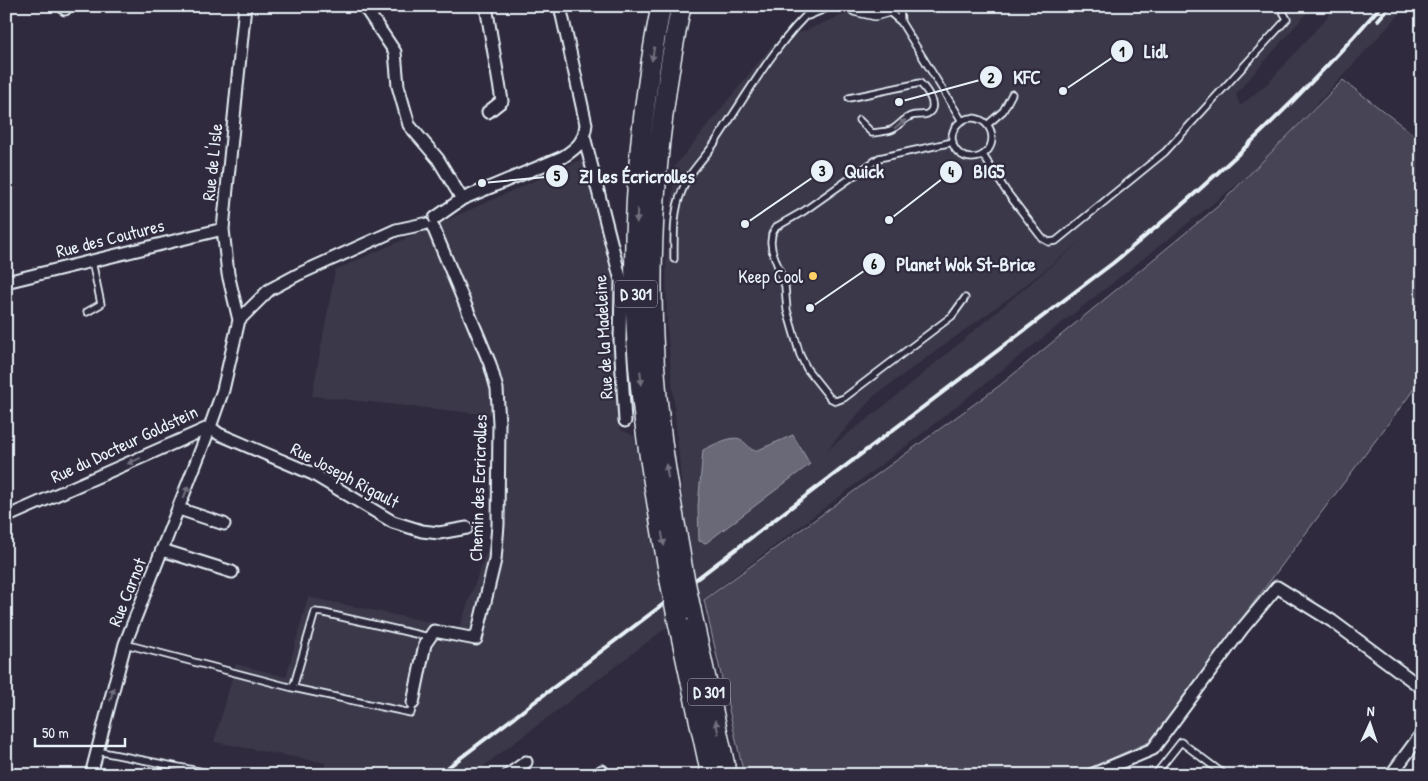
<svg xmlns="http://www.w3.org/2000/svg" width="1428" height="781" font-family="'Patrick Hand',sans-serif">
	<rect width="100%" height="100%" fill="#2f2a3d"/>
	<filter id="ink" filterUnits="userSpaceOnUse"><feTurbulence type="fractalNoise" baseFrequency=".02" numOctaves="2"/><feDisplacementMap in="SourceGraphic" scale="10" xChannelSelector="R" yChannelSelector="G"/><feConvolveMatrix kernelMatrix="1 2 1 2 8 2 1 2 1" color-interpolation-filters="sRGB"/></filter>
	<g filter="url(#ink)">
		<path fill="#3b3749" fill-rule="evenodd" d="M901 6H1313L1236 94 1240 106 1268 83 1337 6H1407L1258 168 914 440 472 775H324L325 763 214 742 236 664 286 677 308 597 459 628 494 530 492 415 312 396 335 270 583 159 612 279 620 429 634 436 660 579 688 557 667 328 666 267 675 166 773 44 847 13 879 17ZM1082 240 889 402 827 450 874 396 1012 296Z"/>
		<path fill="#464455" stroke="#979aa6" d="M1343 80 1422 141V376L1409 396 1149 742 1074 775H744L704 600 999 386 1217 207Z"/>
		<path fill="#696978" stroke="#9c9fab" d="M793 435 810 464 706 543 699 541 698 506 703 450C711 446 732 435 740 439 744 441 749 447 752 450H758Z"/>
		<g fill="none" stroke-linecap="round" stroke-linejoin="round">
			<g stroke="#e8f1f8" stroke-width="9">
				<path id="lane" d="M900 6 901 22
					M888 11 901 22 962 121
					M808 16 832 6
					M849 98 920 83C926 89 940 107 927 114 922 116 916 114 911 116 903 119 898 127 891 130 885 132 878 132 872 133L859 120
					M952 138a20 20 0 1 1 40 0a20 20 0 1 1-40 0Z
					M987 125 1003 111 1012 94
					M953 142 879 158 804 211 776 227 772 234 771 242 772 250 785 286 787 310 800 355 807 369 830 398 836 401 844 398 952 316 965 298
					M983 155 1006 191 1042 238 1049 242 1056 241 1165 152 1287 19 1280 6
					M674 259C674 236 673 212 682 191 688 173 704 159 714 144 743 101 777 40 816 6
					M87 312 101 304 92 261
					M125 644 293 688 411 713 413 703
					M293 688 315 612 324 613 429 637
					M1413 745 1422 751
					M97 751 219 775
					M1155 775 1181 742 1225 775"/>
			</g>
			<g stroke="#e8f1f8" stroke-width="15">
				<path id="street" d="M64 6 65 9
					M364 6 395 52 398 86 409 125 438 159 462 199
					M486 6 502 101 488 112
					M584 136 621 281 620 341 625 421
					M435 218 462 199 563 157C578 147 584 142 586 124L560 6
					M6 282 223 229
					M239 320 228 274 223 229 245 6
					M210 427 219 434 313 474 393 522 422 531 439 533 467 528
					M179 509 224 524
					M6 517 210 427
					M162 550 232 572
					M413 703 425 644 434 631 476 639 495 560 498 525 499 423 497 389 490 364 433 227
					M91 775 125 644 210 427 223 390 239 320 269 290 299 274 396 230 424 224
					M508 775 526 762
					M597 775 602 771
					M1091 775 1153 749 1242 629 1277 587 1332 621 1422 688
					M1391 775 1422 733"/>
			</g>
			<g stroke="#e8f1f8" stroke-width="22">
				<path id="primary" d="M661 6C639 117 630 232 637 345 642 424 657 503 670 581
					M681 6C653 144 643 293 661 433 666 479 676 525 683 571
					M857 6 875 10 889 6
					M691 610 727 775
					M678 622 711 775"/>
			</g>
			<use href="#lane" stroke="#2f2a3d" stroke-width="5.5"/>
			<use href="#street" stroke="#2f2a3d" stroke-width="11"/>
			<use href="#primary" stroke="#2f2a3d" stroke-width="19"/>
			<path stroke="#e8f1f8" stroke-width="4" d="M1378 20 1390 6
				M438 775 1113 263C1209 185 1300 100 1381 6"/>
			<g stroke="#e8f1f8" stroke-width="22" stroke-linecap="butt">
				<path id="primary-bridge" d="M683 571 691 610
					M670 581 678 622"/>
			</g>
			<use href="#primary-bridge" stroke="#2f2a3d" stroke-width="19"/>
		</g>
		<defs><path id="oneway-solid" d="M-6-.8H1V-3.2L6.5 0L1 3.2V.8H-6Z" transform="scale(1.25)"/></defs>
		<g fill="#70707e">
			<use href="#oneway-solid" transform="translate(653 54) rotate(100)"/>
			<use href="#oneway-solid" transform="translate(900 124) rotate(-37)"/>
			<use href="#oneway-solid" transform="translate(637 216) rotate(92)"/>
			<use href="#oneway-solid" transform="translate(641 378) rotate(84)"/>
			<use href="#oneway-solid" transform="translate(134 461) rotate(156)"/>
			<use href="#oneway-solid" transform="translate(667 471) rotate(-99)"/>
			<use href="#oneway-solid" transform="translate(186 492) rotate(-69)"/>
			<use href="#oneway-solid" transform="translate(663 539) rotate(80)"/>
			<use href="#oneway-solid" transform="translate(112 694) rotate(-75)"/>
			<use href="#oneway-solid" transform="translate(717 727) rotate(-102)"/>
		</g>
	</g>
	<circle fill="#ffd166" stroke="#2f2a3d" stroke-width="2" cx="813" cy="276" r="5"/>
	<g text-anchor="middle" dominant-baseline="central" stroke-width="4.5" stroke-linejoin="round" paint-order="stroke">
		<g fill="#2f2a3d" stroke="#b0b5c0" stroke-width="1">
			<rect x="615" y="280.5" width="42" height="27" rx="4"/>
			<rect x="688" y="678.5" width="42" height="27" rx="4"/>
		</g>
		<g font-size="16" font-weight="bold" fill="#e8f1f8">
			<text x="636" y="294">D 301</text>
			<text x="709" y="692">D 301</text>
		</g>
		<g font-size="18" fill="#e8f1f8" stroke="#2f2a3d">
			<text transform="translate(212 162) rotate(-84)">Rue de L'Isle</text>
			<text transform="translate(110 238) rotate(-14)">Rue des Coutures</text>
			<text transform="translate(603 337) rotate(-93)">Rue de la Madeleine</text>
			<text transform="translate(124 444) rotate(-25)">Rue du Docteur Goldstein</text>
			<text transform="translate(345 475) rotate(28)">Rue Joseph Rigault</text>
			<text transform="translate(478 488) rotate(-88)">Chemin des Ecricrolles</text>
			<text transform="translate(127 592) rotate(-68)">Rue Carnot</text>
		</g>
		<g font-size="18" fill="#e8f1f8" stroke="#2f2a3d" text-anchor="end">
			<text x="803" y="276">Keep Cool</text>
		</g>
	</g>
	<path fill="none" stroke="#e8f1f8" stroke-width="2" d="M1063 91L1122 51M899 102L991 77M745 224L822 171M889 220L951 172M482 183L557 176M810 308L874 264"/>
	<g fill="#e8f1f8" stroke="#2f2a3d" stroke-width="2">
		<circle cx="1063" cy="91" r="5"/>
		<circle cx="899" cy="102" r="5"/>
		<circle cx="745" cy="224" r="5"/>
		<circle cx="889" cy="220" r="5"/>
		<circle cx="482" cy="183" r="5"/>
		<circle cx="810" cy="308" r="5"/>
		<circle cx="1122" cy="51" r="12"/>
		<circle cx="991" cy="77" r="12"/>
		<circle cx="822" cy="171" r="12"/>
		<circle cx="951" cy="172" r="12"/>
		<circle cx="557" cy="176" r="12"/>
		<circle cx="874" cy="264" r="12"/>
	</g>
	<g font-size="15" text-anchor="middle" font-weight="bold" fill="#111">
		<text x="1122" y="57">1</text>
		<text x="991" y="83">2</text>
		<text x="822" y="176">3</text>
		<text x="951" y="177">4</text>
		<text x="557" y="181">5</text>
		<text x="874" y="269">6</text>
	</g>
	<g font-size="19" text-anchor="middle" font-weight="bold" fill="#e8f1f8" stroke="#2f2a3d" stroke-width="4.5" stroke-linejoin="round" paint-order="stroke">
		<text x="1156" y="58">Lidl</text>
		<text x="1027" y="84">KFC</text>
		<text x="864" y="178">Quick</text>
		<text x="989" y="178">BIG5</text>
		<text x="637" y="183">ZI les Écricrolles</text>
		<text x="966" y="271">Planet Wok St-Brice</text>
	</g>
	<rect width="1428" height="781" fill="none" stroke="#2f2a3d" stroke-width="25"/>
	<rect x="12" y="12" width="1403" height="756" fill="none" stroke="#e8f1f8" stroke-width="2" filter="url(#ink)"/>
	<g transform="translate(1370 724) rotate(3)" stroke="#2f2a3d" stroke-width="4" paint-order="stroke">
	<path d="M0-4L9 19L0 12L-9 19Z" fill="#e8f1f8"/>
	<text y="-8" font-size="14" font-weight="bold" text-anchor="middle" fill="#e8f1f8">N</text>
	</g>
	<path d="M35 738v8h90v-8" fill="none" stroke="#e8f1f8" stroke-width="2.5"/>
	<text x="42" y="738" font-size="15" fill="#e8f1f8" stroke="#2f2a3d" stroke-width="4" paint-order="stroke">50 m</text>
</svg>
